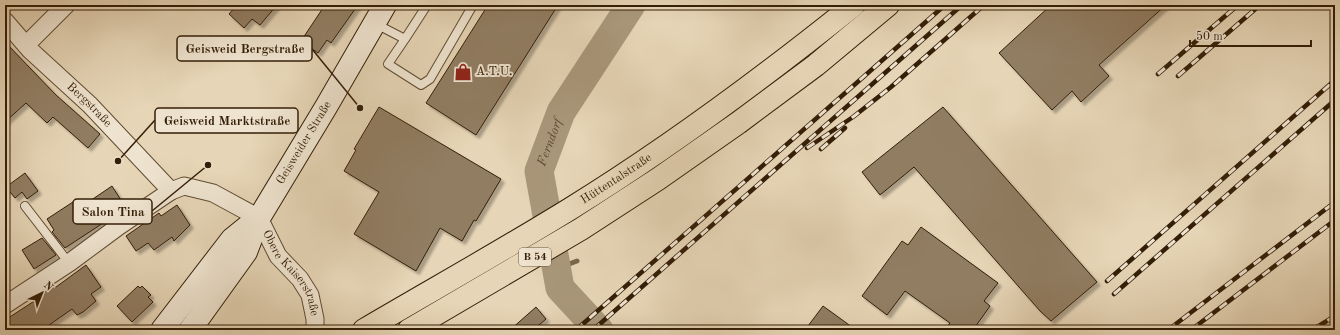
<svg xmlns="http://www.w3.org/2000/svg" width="1340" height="335" font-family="'Old Standard TT',serif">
	<defs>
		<filter id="shadow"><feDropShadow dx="3.5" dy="3.5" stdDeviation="1" flood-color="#0004"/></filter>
	</defs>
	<rect width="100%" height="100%" fill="#e6d5b6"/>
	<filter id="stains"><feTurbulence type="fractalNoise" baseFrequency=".005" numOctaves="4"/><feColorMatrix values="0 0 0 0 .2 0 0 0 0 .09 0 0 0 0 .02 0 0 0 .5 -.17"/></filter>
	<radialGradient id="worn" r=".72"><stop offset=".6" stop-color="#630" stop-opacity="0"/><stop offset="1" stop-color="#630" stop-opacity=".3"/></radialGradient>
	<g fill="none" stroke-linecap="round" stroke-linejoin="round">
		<path stroke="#7a674c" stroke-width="5" d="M556 269 577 261"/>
		<path stroke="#a9977a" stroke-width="29" id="s1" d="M599 330 560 288 539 171 561 112 631 5"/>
	</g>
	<path fill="#917d62" stroke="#341e07" filter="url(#shadow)" d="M235 5H277L260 25 252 19 244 28 229 14 236 6Z
		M325 5H358L331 43 327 40 318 53 301 41Z
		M488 5H558L476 135 426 103Z
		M1051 5H1166L1099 65 1109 76 1081 102 1072 91 1052 110 999 53Z
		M5 42 56 95 100 134 88 148 53 117 47 123 26 103 5 122Z
		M379 107 501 179 476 221 474 220 462 241 440 228 416 271 354 234 379 192 344 171 356 150 354 149Z
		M943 107 1097 282 1051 321 1040 311 914 167 880 195 862 172Z
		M25 173 38 191 27 199 22 192 15 198 6 187Z
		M112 186 126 208 65 248 52 232 54 230 47 219 76 200 81 207Z
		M177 205 190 225 174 241 172 237 154 250 148 243 136 251 126 236 159 213 161 216Z
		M921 227 998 283 984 301 990 306 973 330H945L950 323 905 291 887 315 862 296 902 241 908 245Z
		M42 238 56 255 34 269 22 250Z
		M86 265 101 287 91 294 96 301 83 312 77 315 72 309 42 330H5V320L39 298 38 296 54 285 56 287Z
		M138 286 140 288 142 286 151 295 148 297 153 302 132 322 117 306Z
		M823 306 856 330H805Z
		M536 307 546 319 533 330H510Z"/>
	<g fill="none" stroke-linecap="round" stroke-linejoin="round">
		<g stroke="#604c33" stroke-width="10">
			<path id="lane" d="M376 24 405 39 388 64 421 85 430 79 473 5
				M405 39 427 5
				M25 206 69 263"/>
		</g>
		<g stroke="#604c33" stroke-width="19">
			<g id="street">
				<path id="s2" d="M5 21 30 50 90 105 171 191"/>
				<path d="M26 45 66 5"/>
				<path id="s3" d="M5 305 69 263 119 226 171 191 184 186 213 193 259 218 278 256 300 279 310 295 315 319V330"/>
			</g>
		</g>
		<g stroke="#341e07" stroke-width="24">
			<g id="secondary">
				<path d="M162 330 232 239 258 218"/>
				<path id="s4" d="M190 330 246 252 259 218 326 107 385 5"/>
			</g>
		</g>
		<g stroke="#341e07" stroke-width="24">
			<g id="highway">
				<path id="s5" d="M364 330C432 290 502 251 570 209 669 148 763 78 854 5"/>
				<path d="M409 330 581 229 658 179 738 123 816 65 888 5"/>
			</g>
		</g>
		<use href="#lane" stroke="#efe4d0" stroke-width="8"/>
		<use href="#street" stroke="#efe4d0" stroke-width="17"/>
		<use href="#secondary" stroke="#efe4d0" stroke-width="22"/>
		<use href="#highway" stroke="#e6d5b6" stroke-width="22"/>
		<g stroke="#341e07" stroke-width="4.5">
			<path id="rail" d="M1158 74 1238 5
				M1178 76 1260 5
				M807 148 853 117 891 87 984 5
				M821 149 845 128
				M1107 281 1335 80
				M1114 294 1335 100
				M576 330 945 5
				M593 330 962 5
				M1168 330 1335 202
				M1191 330 1335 220
				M1312 330 1335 316"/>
		</g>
		<use href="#rail" stroke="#efe4d0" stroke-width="3" stroke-dasharray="9" stroke-linecap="butt"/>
	</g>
	<defs>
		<g id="shop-bare" transform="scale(1.38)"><path d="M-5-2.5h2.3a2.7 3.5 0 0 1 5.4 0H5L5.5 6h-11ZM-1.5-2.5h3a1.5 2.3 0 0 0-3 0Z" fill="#8f2418" stroke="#efe4d0" stroke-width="2.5" paint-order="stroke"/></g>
	</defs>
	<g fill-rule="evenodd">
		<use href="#shop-bare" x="463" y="72"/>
	</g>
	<g text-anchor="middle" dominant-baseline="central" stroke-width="4" stroke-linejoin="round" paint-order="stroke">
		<rect fill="#efe4d0" stroke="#6c5943" stroke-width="1" x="519" y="248" width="32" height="18" rx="3"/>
		<g font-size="11" font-weight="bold" fill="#341e07">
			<text x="535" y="257">B 54</text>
		</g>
		<g font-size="12" fill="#341e07" stroke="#efe4d0" text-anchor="start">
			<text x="476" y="72">A.T.U.</text>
		</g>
		<g font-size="12" fill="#341e07" stroke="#efe4d0">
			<text stroke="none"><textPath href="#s2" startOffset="119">Bergstraße</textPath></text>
			<text stroke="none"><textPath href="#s4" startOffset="220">Geisweider Straße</textPath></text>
			<text stroke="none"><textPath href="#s5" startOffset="294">Hüttentalstraße</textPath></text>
			<text stroke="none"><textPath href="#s3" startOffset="362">Obere Kaiserstraße</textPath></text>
		</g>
		<g font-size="13" font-style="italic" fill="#5d482f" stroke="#efe4d0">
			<text stroke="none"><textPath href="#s1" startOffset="207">Ferndorf</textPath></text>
		</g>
	</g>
	<path fill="none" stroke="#341e07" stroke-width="1.5" d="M360 108L312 49M118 161L155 120M208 165L152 211"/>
	<g fill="#341e07" stroke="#efe4d0" stroke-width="1.5">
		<circle cx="360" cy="108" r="4"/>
		<circle cx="118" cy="161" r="4"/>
		<circle cx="208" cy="165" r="4"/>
	</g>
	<g fill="#efe4d0" stroke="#341e07" stroke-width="1.5">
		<rect x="177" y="36" width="135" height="25" rx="4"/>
		<rect x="155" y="108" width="143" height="25" rx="4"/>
		<rect x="73" y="199" width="79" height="25" rx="4"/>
	</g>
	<g font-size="13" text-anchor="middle" font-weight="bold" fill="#341e07">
		<text x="245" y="53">Geisweid Bergstraße</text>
		<text x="227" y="125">Geisweid Marktstraße</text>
		<text x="113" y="216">Salon Tina</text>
	</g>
	<rect width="1340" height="335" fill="none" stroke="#e6d5b6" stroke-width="20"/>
	<rect x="6" y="6" width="1328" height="323" fill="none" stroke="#341e07" stroke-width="2"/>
	<rect x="10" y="10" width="1320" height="315" fill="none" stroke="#341e07"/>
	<g transform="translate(42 293) rotate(43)" stroke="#efe4d0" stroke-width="3" paint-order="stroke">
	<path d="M0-3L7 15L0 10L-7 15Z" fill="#341e07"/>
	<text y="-6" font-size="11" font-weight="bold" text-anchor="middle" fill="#341e07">N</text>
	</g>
	<path d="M1190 40v6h121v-6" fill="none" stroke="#341e07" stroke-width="2"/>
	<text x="1196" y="40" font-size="12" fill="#341e07" stroke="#efe4d0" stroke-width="3" paint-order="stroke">50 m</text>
	<rect width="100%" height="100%" filter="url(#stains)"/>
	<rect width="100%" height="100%" fill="url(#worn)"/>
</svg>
